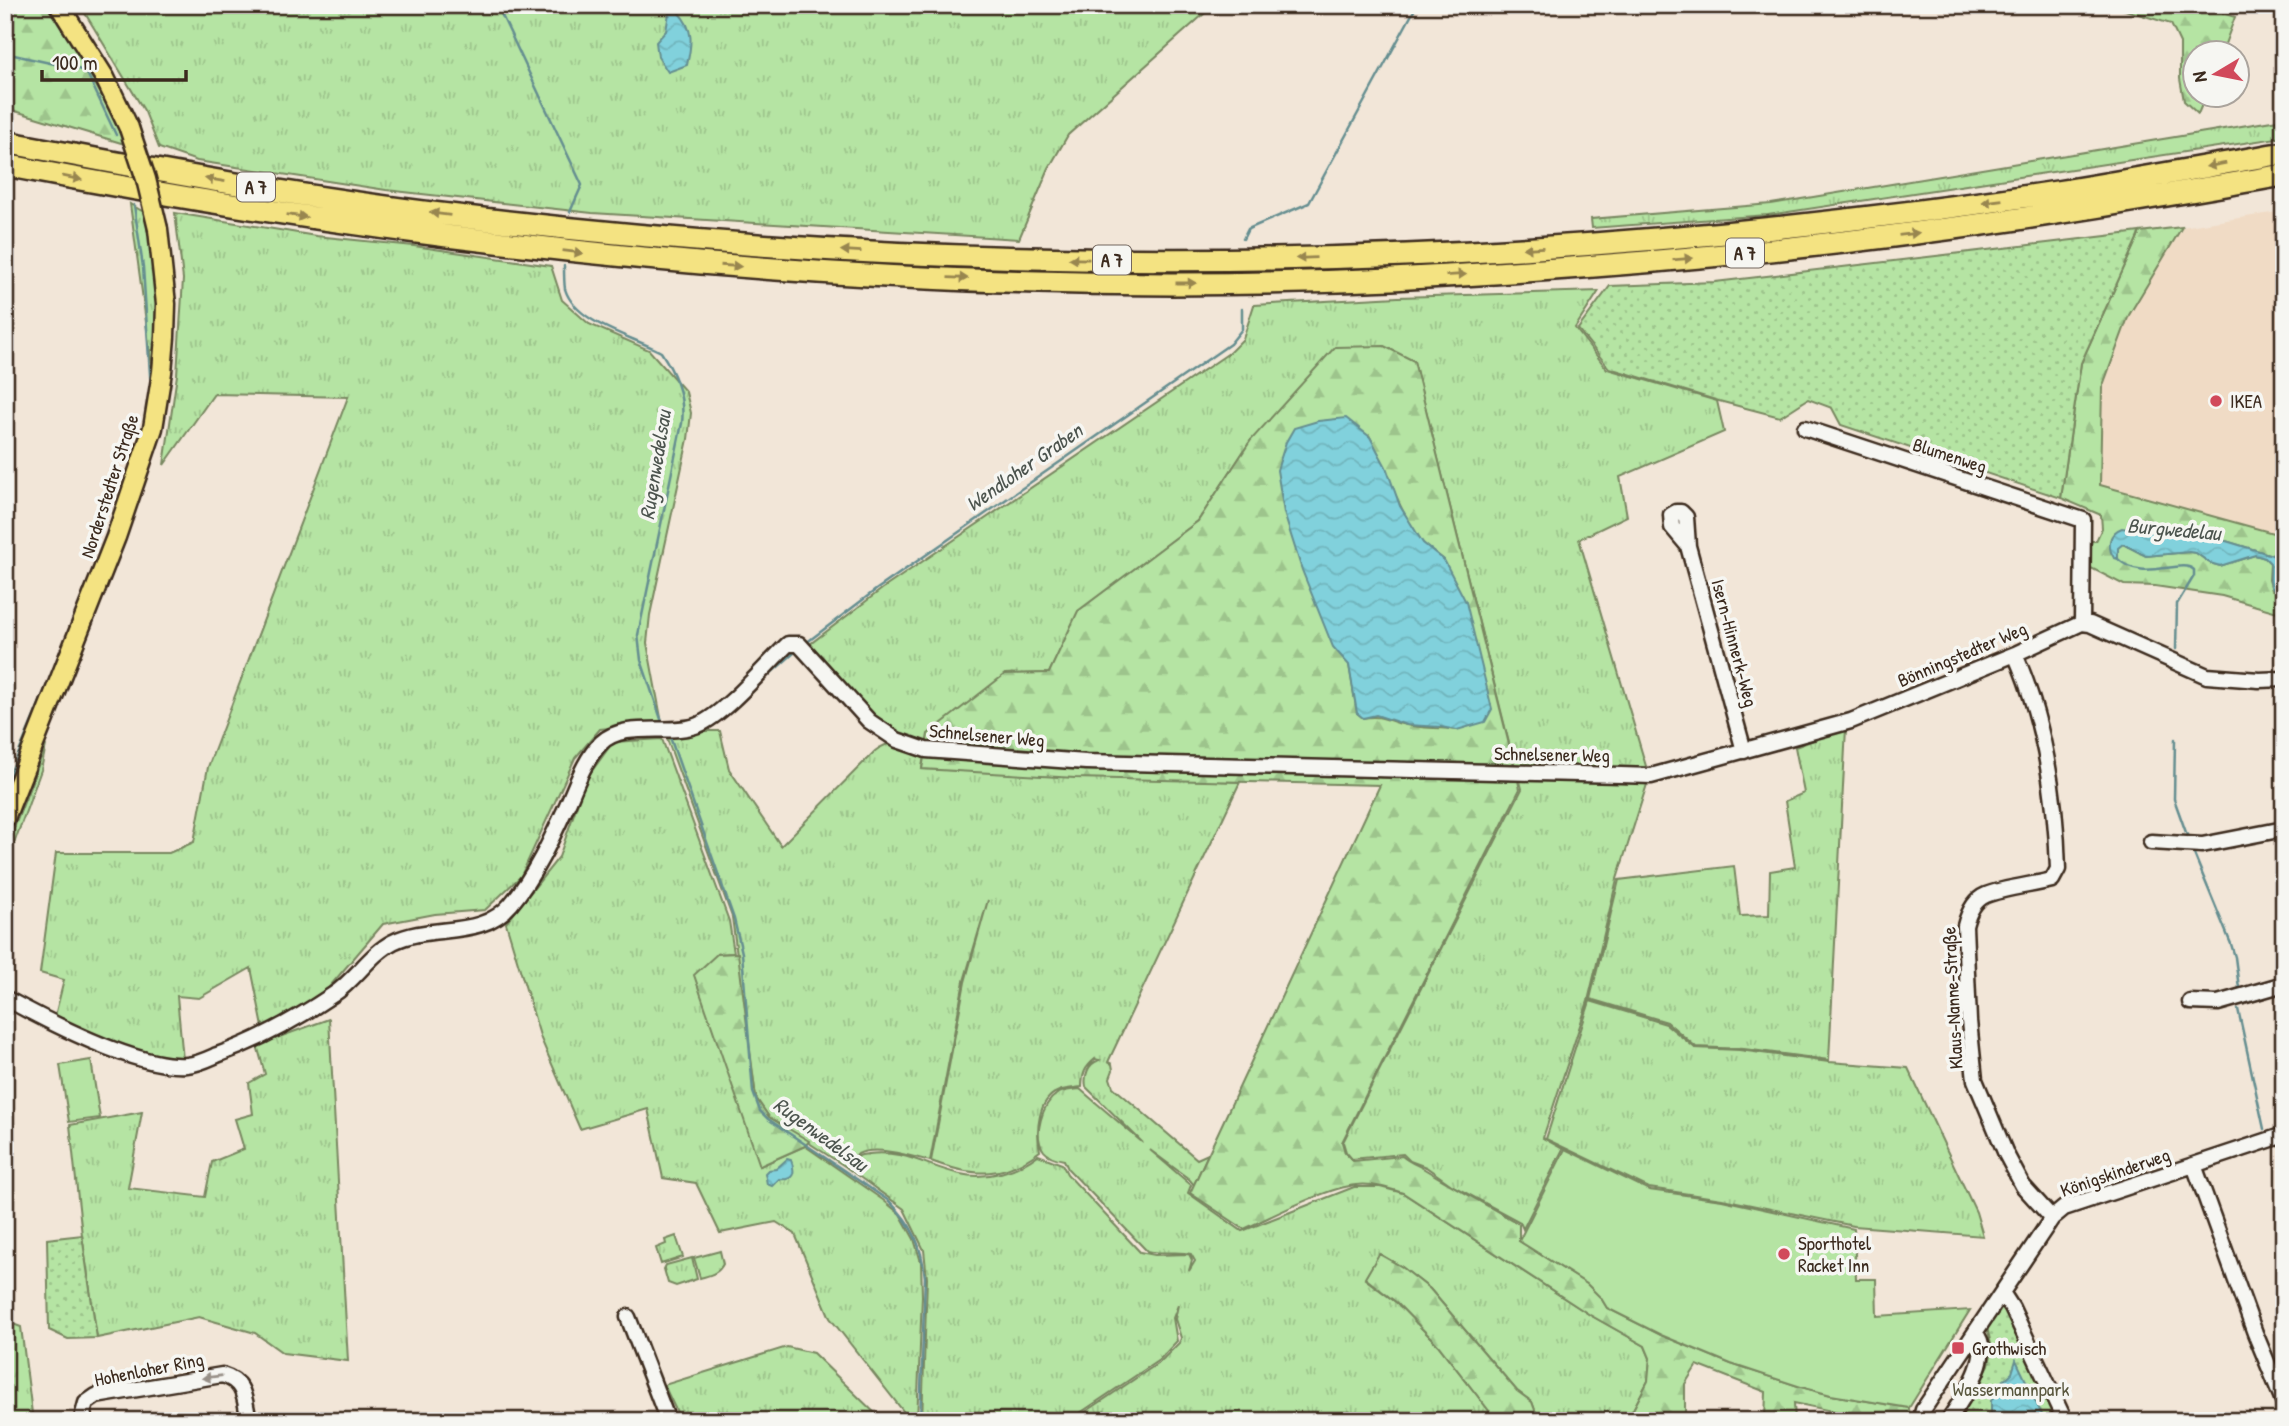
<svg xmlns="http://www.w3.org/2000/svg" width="2289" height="1426" font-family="'Patrick Hand',sans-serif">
	<defs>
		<pattern id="grass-tufts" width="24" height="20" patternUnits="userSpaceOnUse" patternTransform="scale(1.75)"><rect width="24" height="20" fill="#b5e4a3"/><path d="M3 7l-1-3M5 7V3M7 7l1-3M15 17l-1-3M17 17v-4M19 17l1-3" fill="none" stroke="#9dc48c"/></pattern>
		<pattern id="forest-firs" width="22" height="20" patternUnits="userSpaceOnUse" patternTransform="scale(1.75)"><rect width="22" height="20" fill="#b5e4a3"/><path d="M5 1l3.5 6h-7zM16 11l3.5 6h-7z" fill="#9dc48c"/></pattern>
		<pattern id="park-dots" width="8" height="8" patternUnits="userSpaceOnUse" patternTransform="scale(1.75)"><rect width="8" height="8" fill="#b5e4a3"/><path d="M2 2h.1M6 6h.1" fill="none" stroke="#9dc48c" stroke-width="1.8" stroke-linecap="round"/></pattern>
		<pattern id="water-waves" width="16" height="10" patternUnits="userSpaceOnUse" patternTransform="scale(1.75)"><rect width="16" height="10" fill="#81d1dc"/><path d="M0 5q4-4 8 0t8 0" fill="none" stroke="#70b4bc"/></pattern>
	</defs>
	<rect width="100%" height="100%" fill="#f2e6d8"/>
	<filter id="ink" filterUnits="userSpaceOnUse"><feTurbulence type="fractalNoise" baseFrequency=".0143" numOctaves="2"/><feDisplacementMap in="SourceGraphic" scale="14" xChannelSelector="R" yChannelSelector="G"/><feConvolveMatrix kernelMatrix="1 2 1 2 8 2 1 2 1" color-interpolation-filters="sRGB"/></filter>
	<g filter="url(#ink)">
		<path fill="#f0dbc5" d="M2284 211V536L2100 485 2102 388 2129 315 2182 227Z"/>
		<path fill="url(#grass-tufts)" stroke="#788760" stroke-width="2" d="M80 5H1214L1068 135 1049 168 1019 239 592 213 386 190 197 161 159 148 145 112Z
			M2284 119V137L1768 215 1592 228 1591 219 1771 204Z
			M130 204 147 214 160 264 161 336 154 381Z
			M175 213 316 236 414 246 551 266 562 300 589 324 649 350 686 392 691 413 688 439 650 615 647 643 662 723 600 729 575 758 521 876 485 910 435 914 383 924 325 992 264 1032 251 968 199 998 177 996 183 1060 137 1051 54 1020 64 980 40 973 56 853H169L194 842 208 767 348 397 214 394 164 465 177 375 183 279Z
			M1599 291 1575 328 1607 369 1717 401 1724 432 1620 477 1627 516 1579 539 1648 773 1516 771 1414 362 1251 440 1198 521 1078 613 1049 673 1005 674 925 747 870 719 805 648 882 589 1229 353 1243 339 1254 305 1398 297Z
			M1846 728 1829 1060 1744 1049 1696 1047 1667 1022 1590 999 1619 880 1734 866 1740 916 1769 915 1770 871 1795 867 1785 801 1804 793 1795 747Z
			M706 731H720L729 769 781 846 875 751C894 736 905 746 924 753L922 769 1240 782 1108 1062 1112 1064 1113 1070 1110 1078 1113 1087 1197 1159 1208 1154 1194 1185 1189 1179 1150 1150 1191 1185 1188 1193 1242 1231 1354 1187H1380L1403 1193 1590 1315 1645 1346 1650 1358 1648 1381 1627 1421H1539L1532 1402 1517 1391 1430 1289 1402 1267 1380 1254 1365 1279 1397 1303 1438 1345 1497 1421H1072L1160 1362 1179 1343 1181 1338 1175 1319 1178 1305 1173 1318 1177 1341 1159 1360 1068 1421H922L927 1278 924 1250 904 1209 847 1168C850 1165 855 1158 859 1156 862 1154 866 1155 869 1154 903 1149 928 1167 960 1174 987 1180 1017 1171 1038 1155L1062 1164 1067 1174 1140 1252 1155 1255 1189 1254 1192 1260 1189 1271 1195 1261 1191 1254C1177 1250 1162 1255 1147 1251L1068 1169 1064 1160C1058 1159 1048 1156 1044 1151 1032 1135 1043 1103 1057 1094 1063 1090 1072 1090 1080 1089L1143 1143 1086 1087C1084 1075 1088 1064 1099 1060L1095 1059C1085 1067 1082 1074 1082 1087 1075 1088 1066 1088 1059 1091 1037 1099 1036 1132 1040 1151 1003 1179 973 1177 931 1161L965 982 988 900 964 981 930 1161C911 1156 876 1145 858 1154 854 1157 849 1163 846 1167L769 1117 756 1098 732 917 667 739Z
			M662 739 729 921 734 953 717 954 760 1166 805 1146 883 1200 900 1214 914 1239 921 1262 922 1296 917 1421H911L830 1318 795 1234 776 1222 720 1233 696 1183 663 1178 648 1109 580 1129 541 1039 506 923 559 857 586 779 613 742Z
			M46 745 41 770 12 849H6Z
			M1518 774 1649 778 1617 879 1588 1001 1543 1138 1563 1149 1523 1229 1520 1222 1453 1186 1426 1167 1410 1161 1403 1154 1352 1159 1346 1152 1343 1142 1522 789Z
			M1590 1001 1666 1024 1695 1048 1739 1050 1829 1062 1908 1068 1976 1212 1983 1236 1854 1226 1722 1199 1649 1188 1546 1139Z
			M329 1019 348 1361 283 1353 255 1333 199 1317 97 1338 82 1235 70 1125 142 1112 128 1188 205 1197 212 1162 244 1149 235 1119 253 1114 249 1083 265 1074 257 1045Z
			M676 1236 683 1257 661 1264 656 1248 666 1244 665 1240Z
			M720 1251 723 1264C718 1274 710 1275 700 1278L694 1258Z
			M692 1258 697 1279 676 1286 668 1283 664 1269 666 1265Z
			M5 1321 21 1327 33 1421H5Z
			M787 1347 813 1353 883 1421H681L664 1385Z"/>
		<path fill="url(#forest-firs)" stroke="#788760" stroke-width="2" fill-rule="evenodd" d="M5 5H49L74 44 128 145 5 108V61L10 60 5 52Z
			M2109 5H2197L2235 17 2222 52H2194V94L2206 95 2198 114 2184 101 2180 79V43L2171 24Z
			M2182 227 2129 315 2102 388 2100 485 2284 536V561L2272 555 2226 541H2207L2181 533 2139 531 2130 529 2111 538 2110 546 2117 552 2119 545 2123 544 2146 556 2189 552 2196 553 2210 563 2220 566 2255 555 2265 558 2270 563 2269 580 2272 590 2284 596V614L2222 596 2155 586 2124 585 2089 567 2090 541H2096L2102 528 2101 515 2061 498 2081 363 2140 232Z
			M1384 346 1414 361 1520 789 1342 1142 1345 1153 1353 1161 1402 1156C1410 1163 1418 1165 1426 1170 1457 1189 1488 1206 1519 1224V1241L1587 1284 1601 1298 1607 1308 1661 1335 1731 1364 1801 1387 1831 1395 1909 1408 1910 1421H1881L1794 1403 1795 1421H1765L1766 1392 1697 1365 1685 1384V1414L1682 1421H1627L1648 1381 1650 1358 1645 1346 1590 1315 1403 1193C1388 1188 1373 1183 1356 1185 1326 1188 1273 1216 1244 1229L1190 1193 1380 785 1075 778 922 769 928 734 1005 674 1049 673 1078 611 1198 521 1251 440 1335 347ZM1370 437C1387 470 1399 513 1422 542 1428 549 1437 554 1444 560L1457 730C1440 727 1423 729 1406 725 1389 722 1382 714 1363 718L1357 713 1349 665Z
			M738 953 756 1098 769 1117 809 1141 805 1146 760 1166 694 975 717 954Z
			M1379 1254 1402 1267 1430 1289 1517 1391 1532 1402 1539 1421H1497L1438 1345 1397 1303 1365 1278Z"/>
		<path fill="url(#park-dots)" stroke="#788760" stroke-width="2" d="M2140 232 2081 363 2061 498 1841 425 1832 408 1808 399 1780 417 1719 401 1609 368 1578 329 1610 286 1715 282Z
			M82 1235 97 1338 68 1339 49 1330 47 1239Z
			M2005 1306 2061 1421H1957L1989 1365 1992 1349 1987 1327 2000 1309Z"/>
		<path fill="#b5e4a3" stroke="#788760" stroke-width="2" d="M91 1060 100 1118 69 1122 60 1065Z
			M1565 1149 1649 1190 1722 1200 1854 1229 1856 1279H1876L1877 1316 1970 1310 1909 1408 1831 1395 1801 1387 1731 1364 1661 1335 1607 1308 1601 1298 1587 1284 1519 1241Z"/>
		<path fill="url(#water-waves)" stroke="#658e90" stroke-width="2" d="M678 12C694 29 692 43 687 65L668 72 658 57 656 42 666 31 669 13Z
			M1346 418 1370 437 1386 467 1400 506 1423 543 1444 560 1466 602 1492 709 1485 722 1457 730 1441 727 1407 725 1376 715 1363 718 1357 713 1349 665 1333 647 1302 570 1284 513 1277 470 1286 442 1294 428 1318 421Z
			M2122 528 2139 531 2181 533 2207 541H2226L2272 555 2284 561V596C2264 587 2272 581 2270 563L2265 558 2255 555 2220 566 2210 563 2196 553 2189 552 2146 556 2123 544 2118 548V559L2114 558C2107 547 2108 533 2122 528Z
			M787 1159 791 1160C796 1173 794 1181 779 1179L772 1186 767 1184 765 1173 768 1170 776 1169Z
			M2016 1360 2045 1421H1993L1991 1415V1401L2001 1383 2012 1373Z"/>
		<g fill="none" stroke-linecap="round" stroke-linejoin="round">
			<path stroke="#658e90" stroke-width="2.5" d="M497 5 582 185 570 212
				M5 53 86 71 116 135
				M134 205 143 267 151 390
				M1243 239 1248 229 1309 203 1417 5
				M564 266C564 273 564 282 565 289 576 324 632 336 661 352 675 373 685 398 682 423L638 635 641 660 662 722
				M2117 558C2142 584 2181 557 2194 570V576L2177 604 2176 649
				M806 643 877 589 1230 344 1242 329V309
				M753 689 795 652
				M673 736 670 737 734 919 742 953 753 1092 760 1111 768 1119 889 1201C913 1225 921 1244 925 1277L920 1421
				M2175 739 2174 799 2188 838
				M5 786 67 637
				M2194 854 2231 944 2235 957 2239 988
				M2238 1009 2264 1129"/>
			<g stroke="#3b2a1e" stroke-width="19">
				<path id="minor" d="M1805 428 2083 520 2082 623
					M1688 546 1672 527 1671 515 1676 512H1681L1686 517 1688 546 1744 751
					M2015 654C2045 723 2056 795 2058 869L2052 880C2033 885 2003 888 1986 895 1974 900 1968 914 1965 926L1969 1021 1975 1080 2006 1154 2023 1186 2052 1218
					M2151 842 2202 845 2284 829
					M5 998C49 1022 138 1069 187 1065 198 1064 208 1059 217 1055 259 1040 297 1019 334 994 355 980 370 954 393 942 432 923 481 940 511 904 536 874 552 838 568 803 577 783 585 759 601 743 624 720 671 736 698 725 725 714 765 666 788 644H799L869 721 897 740 926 750 1086 762 1621 775 1651 776 1851 721 2015 654 2082 623 2090 624 2207 676 2259 680 2284 679
					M2190 1002 2218 1003 2284 984
					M2194 1165 2255 1333 2284 1403
					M2003 1294 2012 1308 2065 1421
					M628 1317 668 1421
					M86 1421 83 1414 86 1403 96 1396 222 1375C246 1382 244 1399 249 1421
					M1920 1421 1923 1410 2052 1218 2064 1208 2284 1135
					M1948 1421C1961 1400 1996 1354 1975 1333"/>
			</g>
			<g stroke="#3b2a1e" stroke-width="23">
				<path id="major" d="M59 5 105 78 129 128
					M5 818 116 537 153 428 162 372 165 337 166 304 158 229"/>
			</g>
			<g stroke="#3b2a1e" stroke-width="26">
				<path id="highway" d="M5 142C152 170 300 197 449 215 849 264 1254 274 1656 239 1790 228 1924 212 2057 192 2132 180 2208 166 2284 153
					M5 165C462 253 926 300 1392 279 1572 270 1752 255 1931 231 2049 216 2166 195 2284 175"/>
			</g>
			<use href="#minor" stroke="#f6f6f2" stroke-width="14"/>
			<use href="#major" stroke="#f4e382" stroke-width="18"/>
			<use href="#highway" stroke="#f4e382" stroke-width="21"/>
			<g stroke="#3b2a1e" stroke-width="23" stroke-linecap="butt">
				<path id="major-bridge" d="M129 128 146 179 158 229"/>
			</g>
			<use href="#major-bridge" stroke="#f4e382" stroke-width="18"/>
		</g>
		<defs><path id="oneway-solid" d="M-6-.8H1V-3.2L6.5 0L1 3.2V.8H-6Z" transform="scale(1.75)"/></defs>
		<g fill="#988650">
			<use href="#oneway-solid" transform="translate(2216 165) rotate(170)"/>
			<use href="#oneway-solid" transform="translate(72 178) rotate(11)"/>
			<use href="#oneway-solid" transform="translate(215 180) rotate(-171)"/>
			<use href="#oneway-solid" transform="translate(1992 201) rotate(172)"/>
			<use href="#oneway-solid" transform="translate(440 214) rotate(-173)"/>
			<use href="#oneway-solid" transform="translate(297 216) rotate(8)"/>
			<use href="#oneway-solid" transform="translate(1909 234) rotate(-7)"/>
			<use href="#oneway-solid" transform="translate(1533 248) rotate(177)"/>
			<use href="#oneway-solid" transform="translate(851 251) rotate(-177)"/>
			<use href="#oneway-solid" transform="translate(573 252) rotate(7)"/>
			<use href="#oneway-solid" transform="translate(1306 258) rotate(178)"/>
			<use href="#oneway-solid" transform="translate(1079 259) rotate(-179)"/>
			<use href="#oneway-solid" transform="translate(1683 259) rotate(-5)"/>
			<use href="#oneway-solid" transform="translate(731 266) rotate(4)"/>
			<use href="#oneway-solid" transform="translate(1456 275) rotate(-3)"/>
			<use href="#oneway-solid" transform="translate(958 278) rotate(2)"/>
			<use href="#oneway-solid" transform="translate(1186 283)"/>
		</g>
		<use fill="#989088" href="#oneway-solid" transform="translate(212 1377) rotate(173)"/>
	</g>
	<g fill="#d1495b" stroke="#f6f6f2" stroke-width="2.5">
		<circle cx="2216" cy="401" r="7"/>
		<circle cx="1784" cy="1254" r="7"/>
		<rect x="1951" y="1341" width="14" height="14" rx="3.5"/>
	</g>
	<g text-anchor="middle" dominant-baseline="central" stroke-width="7" stroke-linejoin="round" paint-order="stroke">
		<g fill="#f6f6f2" stroke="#73675e" stroke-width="2">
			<rect x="237" y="172.5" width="38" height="29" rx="5"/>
			<rect x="1726" y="238.5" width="38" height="29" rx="5"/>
			<rect x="1093" y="245.5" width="38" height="29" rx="5"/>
		</g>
		<g font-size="18" font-weight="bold" fill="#3b2a1e">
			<text x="256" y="187">A 7</text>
			<text x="1745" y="253">A 7</text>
			<text x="1112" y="260">A 7</text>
		</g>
		<g font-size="19" fill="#3b2a1e" stroke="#f6f6f2" text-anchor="start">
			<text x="2230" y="401">IKEA</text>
			<text x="1798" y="1243">Sporthotel<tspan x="1798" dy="22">Racket Inn</tspan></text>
			<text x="1972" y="1348">Grothwisch</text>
		</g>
		<g font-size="19" fill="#3b2a1e" stroke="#f6f6f2">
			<text transform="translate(1950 455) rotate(18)">Blumenweg</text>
			<text transform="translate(109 486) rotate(-72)">Norderstedter Straße</text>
			<text transform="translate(1735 643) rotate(75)">Isern-Hinnerk-Weg</text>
			<text transform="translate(1962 654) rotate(-23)">Bönningstedter Weg</text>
			<text transform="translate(987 735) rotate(5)">Schnelsener Weg</text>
			<text transform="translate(1552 754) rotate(1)">Schnelsener Weg</text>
			<text transform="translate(1952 998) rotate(-93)">Klaus-Nanne-Straße</text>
			<text transform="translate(2115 1172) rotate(-19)">Königskinderweg</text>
			<text transform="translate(149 1369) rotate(-11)">Hohenloher Ring</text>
		</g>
		<g font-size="19" fill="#5a583f" stroke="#f6f6f2">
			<text x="2011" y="1389">Wassermannpark</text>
		</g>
		<g font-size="21" font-style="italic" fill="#4c544e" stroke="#f6f6f2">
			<text transform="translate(655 465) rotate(-81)">Rugenwedelsau</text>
			<text transform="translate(1024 467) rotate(-35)">Wendloher Graben</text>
			<text transform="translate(2174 529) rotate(5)">Burgwedelau</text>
			<text transform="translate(821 1134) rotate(36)">Rugenwedelsau</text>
		</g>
	</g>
	<rect width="2289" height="1426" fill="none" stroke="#f6f6f2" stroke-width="28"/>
	<rect x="14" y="14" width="2261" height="1398" fill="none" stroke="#3b2a1e" stroke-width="2.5" filter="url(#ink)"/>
	<g transform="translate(2216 74) rotate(260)"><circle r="33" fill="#f6f6f2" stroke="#aba49d" stroke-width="2"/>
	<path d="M0-5L12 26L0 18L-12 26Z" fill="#d1495b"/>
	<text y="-10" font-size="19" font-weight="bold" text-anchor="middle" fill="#3b2a1e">N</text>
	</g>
	<path d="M42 70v10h144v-10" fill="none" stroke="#3b2a1e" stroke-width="3.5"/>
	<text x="52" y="70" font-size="21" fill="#3b2a1e" stroke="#f6f6f2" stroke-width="5" paint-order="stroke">100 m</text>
</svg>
